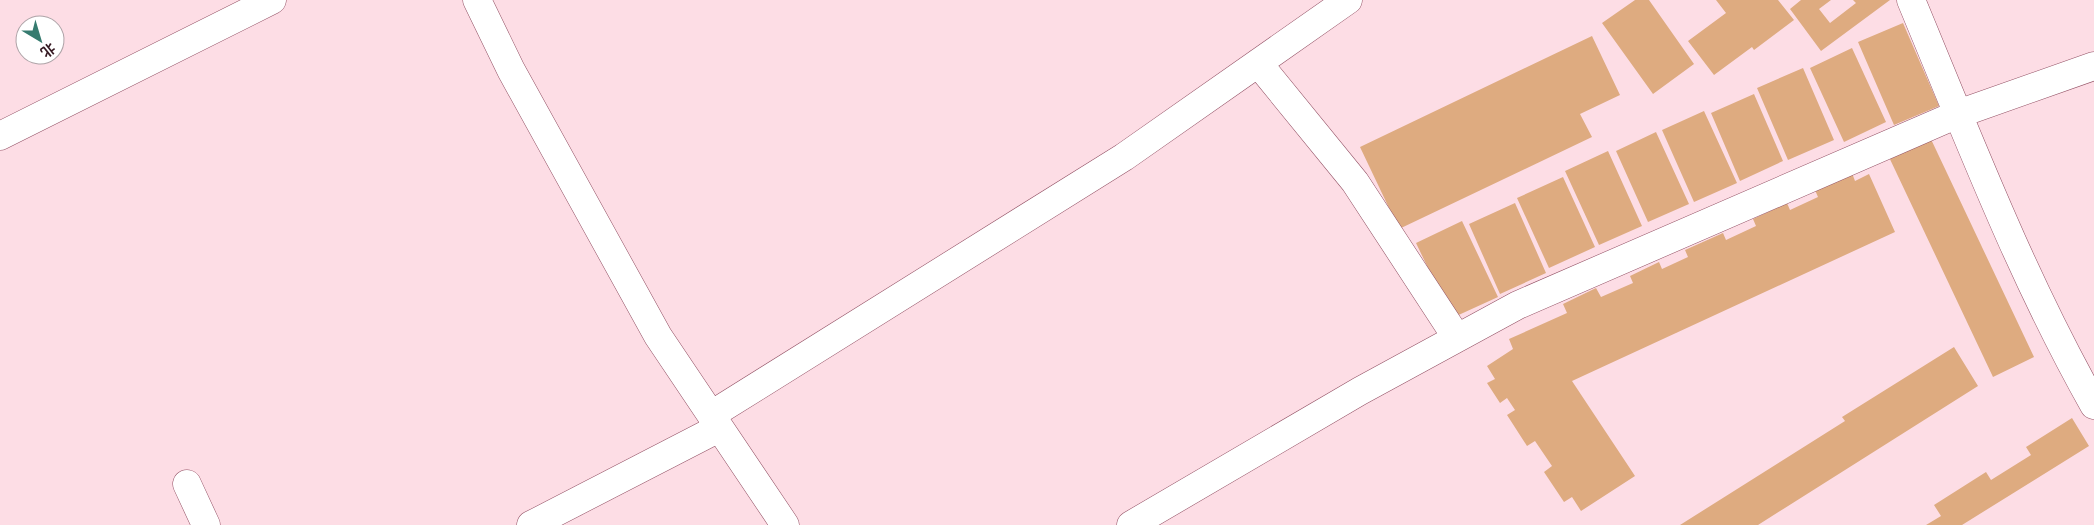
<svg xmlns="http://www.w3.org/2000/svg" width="2094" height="525" font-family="Cabin,'Noto Sans SC',sans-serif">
	<rect width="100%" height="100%" fill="#fddde5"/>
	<path fill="#deab80" d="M1635 0H1649L1694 64 1653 94 1602 23Z
		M1716 0H1778L1794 20 1754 50 1752 47 1714 75 1688 41 1726 13Z
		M1801 0H1831L1819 9 1830 23 1856 3 1853 0H1890L1821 51 1790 9Z
		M1903 23 1939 106 1894 125 1858 42Z
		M1592 36 1620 95 1580 114 1592 137 1399 229 1360 147Z
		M1852 48 1886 122 1844 142 1810 68Z
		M1803 68 1834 140 1788 160 1757 88Z
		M1754 94 1783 161 1740 181 1711 113Z
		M1704 111 1737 183 1694 202 1662 130Z
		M1656 132 1689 204 1648 222 1616 151Z
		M1929 135 2034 357 1993 377 1888 155Z
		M1608 151 1642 226 1599 245 1565 171Z
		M1852 173 1855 181 1869 174 1895 232 1572 381 1635 476 1581 511 1572 497 1564 502 1544 472 1552 466 1535 441 1527 446 1507 415 1515 410 1507 398 1500 403 1487 383 1495 379 1487 366 1513 349 1509 339 1567 313 1563 304 1596 288 1601 297 1633 283 1630 276 1659 262 1662 269 1688 257 1685 250 1723 233 1726 240 1756 226 1753 219 1787 203 1790 210 1818 197 1815 190Z
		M1563 177 1595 247 1549 268 1517 198Z
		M1515 203 1546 273 1500 294 1469 224Z
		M1462 221 1498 297 1452 318 1416 243Z
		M1954 347 1978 386 1758 525H1680L1845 421 1842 417Z
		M2072 418 2089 446 1962 525H1926L1941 516 1934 505 1986 472 1991 480 2031 455 2026 447Z"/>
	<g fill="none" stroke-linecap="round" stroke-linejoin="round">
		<g stroke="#925064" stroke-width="29">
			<path id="street" d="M477 0 511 70 658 336 785 525
				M1911 0C1968 137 2021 276 2094 405
				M1258 63 1355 182 1457 338
				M0 136 272 0
				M711 415 1124 157 1348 0
				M187 484 206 525
				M531 525 719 428
				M1131 525 1360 391 1518 305 1958 114 2094 66"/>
		</g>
		<use href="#street" stroke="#fff" stroke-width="28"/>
	</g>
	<g transform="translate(40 40) rotate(142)"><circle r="24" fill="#ffffff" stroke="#aea3a7"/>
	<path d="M0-4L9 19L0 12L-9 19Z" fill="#367b6f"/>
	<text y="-8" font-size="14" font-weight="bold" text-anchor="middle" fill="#351922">北</text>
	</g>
</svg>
